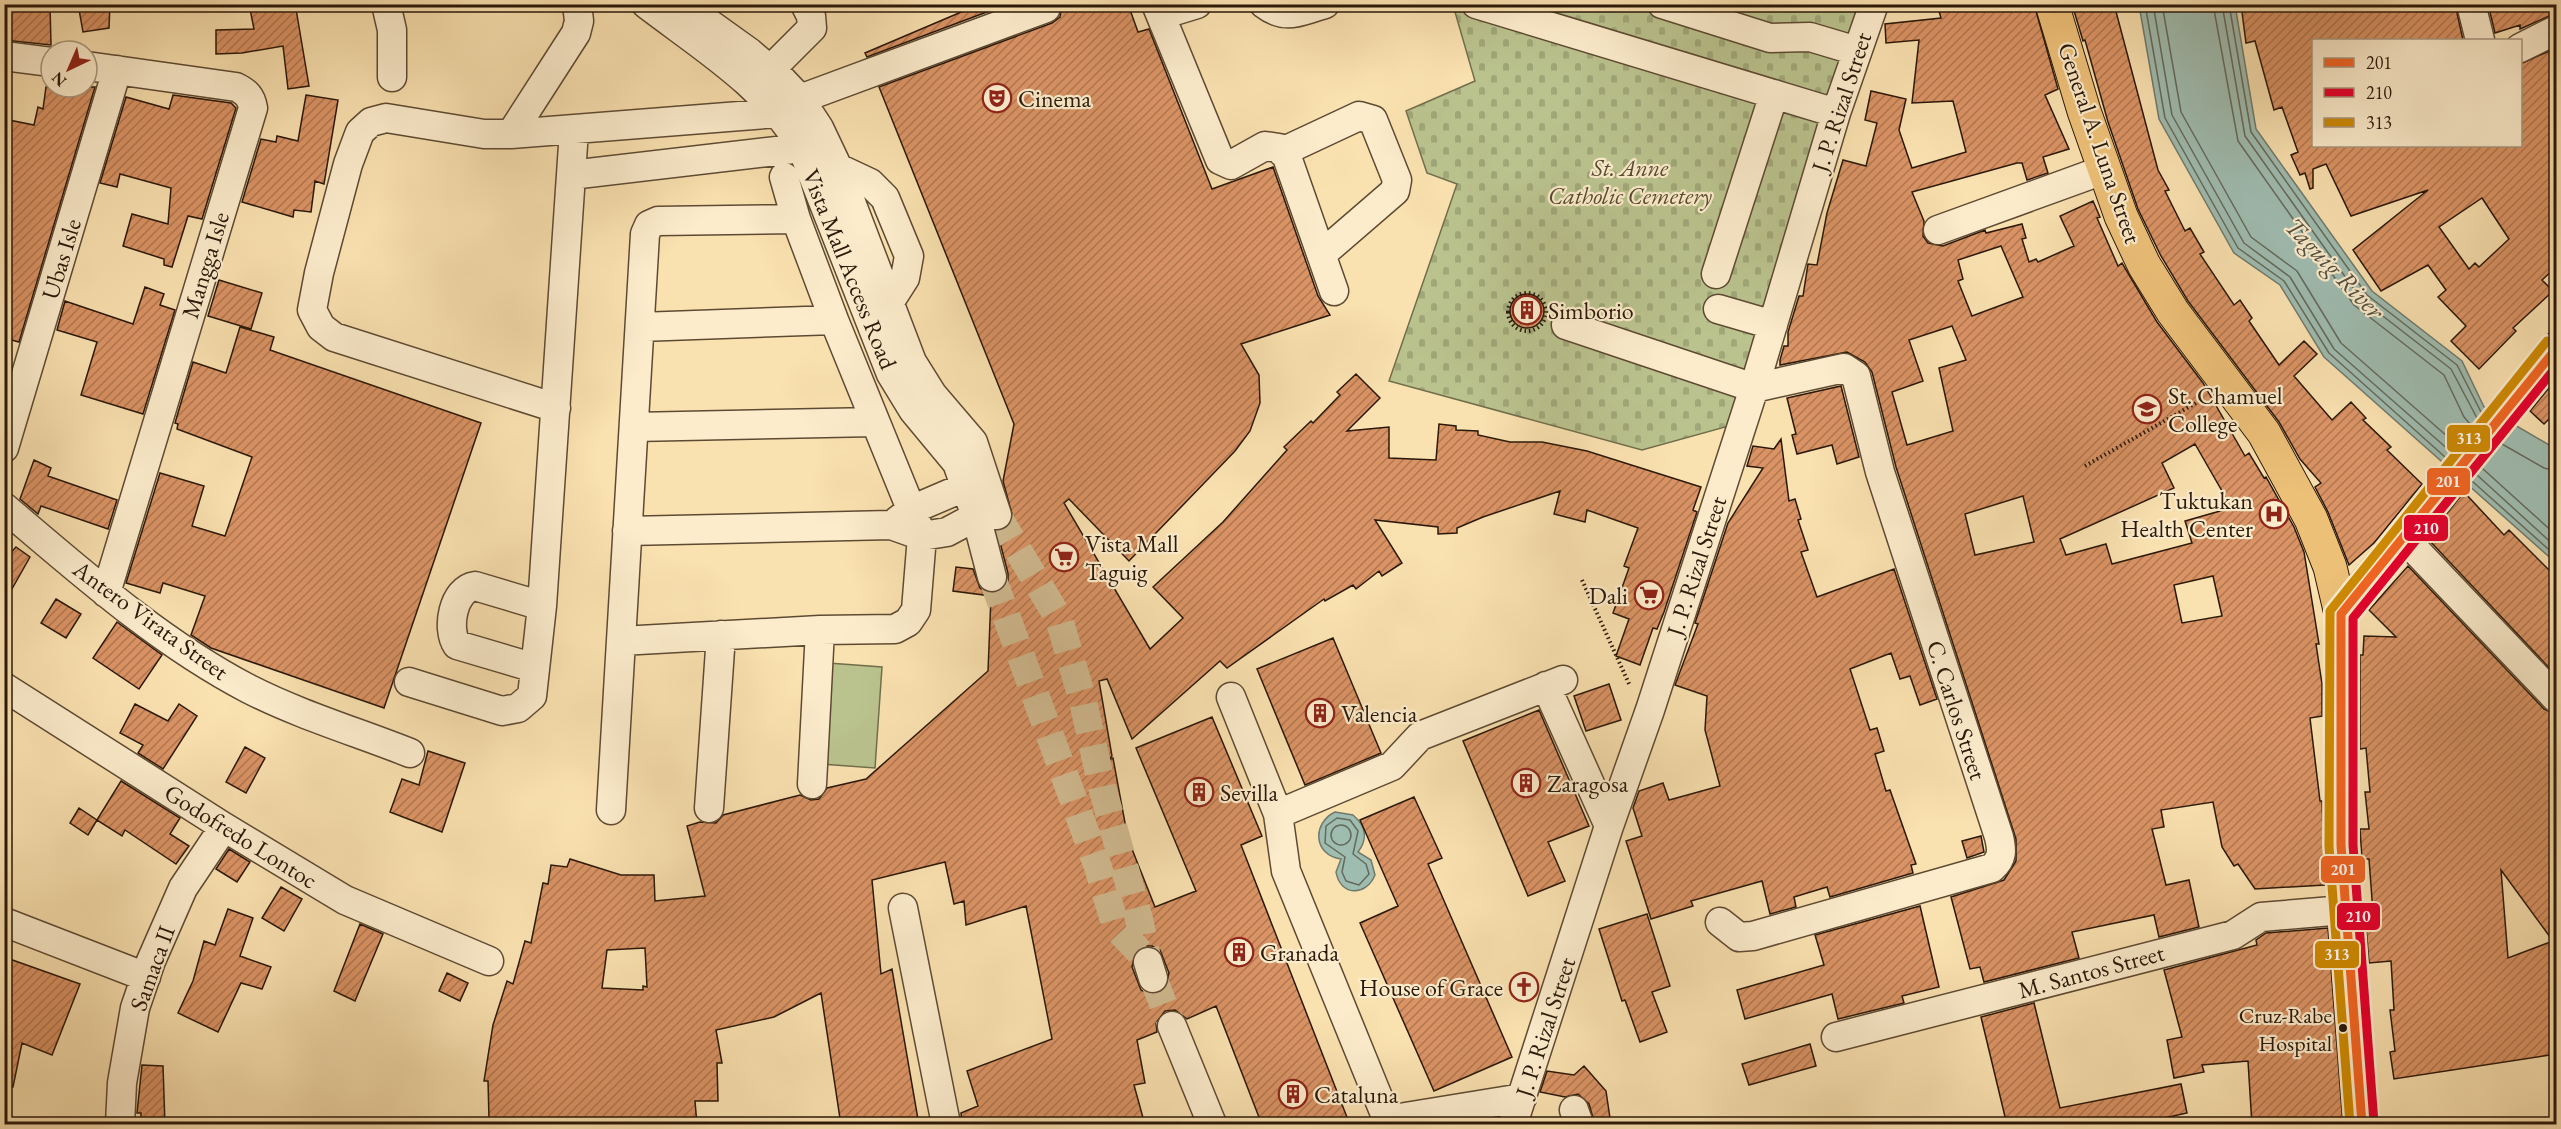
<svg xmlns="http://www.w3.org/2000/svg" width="2561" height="1129" font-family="'EB Garamond',serif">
	<defs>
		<pattern id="cemetery-stones" width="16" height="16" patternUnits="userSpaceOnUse" patternTransform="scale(1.5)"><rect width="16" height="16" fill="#bac38e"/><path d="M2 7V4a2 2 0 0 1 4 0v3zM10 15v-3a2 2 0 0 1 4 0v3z" fill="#a0a779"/></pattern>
		<pattern id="building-hatch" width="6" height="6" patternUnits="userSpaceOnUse" patternTransform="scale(1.5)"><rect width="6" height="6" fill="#da9364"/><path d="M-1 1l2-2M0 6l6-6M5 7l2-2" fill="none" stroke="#b17751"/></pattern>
	</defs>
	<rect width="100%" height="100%" fill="#fae1b0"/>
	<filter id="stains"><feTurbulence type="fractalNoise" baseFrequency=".00333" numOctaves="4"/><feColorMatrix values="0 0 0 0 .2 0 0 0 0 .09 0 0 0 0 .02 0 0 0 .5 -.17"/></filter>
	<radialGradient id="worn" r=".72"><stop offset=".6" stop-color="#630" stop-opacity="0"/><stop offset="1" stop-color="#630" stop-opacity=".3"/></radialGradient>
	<path fill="#bac38e" stroke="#726e4c" stroke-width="1.5" d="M828 663 882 667 875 768 821 764Z"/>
	<path fill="url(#cemetery-stones)" stroke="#726e4c" stroke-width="1.5" d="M1453 5H1867L1729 426 1642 450 1389 381 1457 184 1427 173 1406 111 1475 81Z"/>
	<path fill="#9fbcb0" stroke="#707a6d" stroke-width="1.5" d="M2139 5H2235L2256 129 2372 291 2462 361 2484 407 2556 449V563L2324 357 2280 285 2234 253 2159 119Z
		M1335 812 1353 815C1366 826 1368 839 1358 852L1371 860 1375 875C1366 897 1340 896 1336 872L1341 859C1313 855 1312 823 1335 812Z"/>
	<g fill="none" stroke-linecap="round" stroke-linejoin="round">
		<path stroke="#646a5c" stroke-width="1.5" d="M2145 4 2165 118 2238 248 2284 281 2329 353 2445 457
			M2153 4 2172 115 2244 243 2290 277 2334 349 2450 451
			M2162 4 2181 112 2251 237 2297 271 2341 343 2456 444
			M2213 4 2238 141 2354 305 2444 375 2464 417 2471 425
			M2222 4 2245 136 2361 299 2451 369 2477 418
			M2229 4 2251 132 2367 295 2457 365 2481 412
			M2502 444 2544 468 2556 471
			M2482 468 2556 535
			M2477 475 2556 547
			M2472 481 2556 556
			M1337 818 1350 820 1358 831 1353 854 1366 864 1369 874 1359 885 1346 881 1342 872 1345 857 1325 843 1326 826Z
			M1331 835a10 10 0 1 1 20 0a10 10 0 1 1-20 0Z"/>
	</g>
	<path fill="url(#building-hatch)" stroke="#2a1809" stroke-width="1.5" fill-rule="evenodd" d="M4 4H50L51 45 4 40Z
		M78 4H110L109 28 83 32Z
		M249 4H288L289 10 296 9 309 86 288 89 283 46 242 53 216 54V30L254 29Z
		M980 4H1008L867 57 865 53Z
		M1062 4H1128L1138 32 1149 29 1212 189 1273 167 1318 296 1330 315 1241 344 1259 375 1260 403 1250 431 1235 451 1129 561 1069 499 1064 503 1150 649 1183 618 1153 587 1223 522 1287 450 1284 447 1311 421 1313 423 1340 395 1337 392 1356 374 1380 398 1347 431 1389 427V458L1436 460 1439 424 1456 426V430L1478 431V435L1510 442H1542L1587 451 1701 487 1693 510 1697 512 1664 612 1657 629 1653 628 1640 665 1616 656 1629 619 1613 613 1629 568 1624 566 1638 528 1587 510 1585 522 1554 514 1560 491 1483 517 1457 528V533L1438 534V527L1375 520 1402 563 1382 576 1379 571 1356 589 1353 585 1325 601 1324 599 1227 668 1220 661 1132 739 1107 679 1099 681 1112 756 1108 760 1113 758 1128 839 1155 907 1196 891 1136 748 1212 717 1262 836 1241 845 1350 1125H1262L1216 1006 1187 1019 1175 1010 1165 1011 1156 1023 1157 1032 1137 1040 1145 1083 1134 1085 1145 1125H962L961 1113 978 1106 967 1071 1052 1039 1026 906 966 925 964 901 954 904 945 862 872 880 881 974 892 969 919 1125H841L821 993 774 1017 716 1030 722 1063H717L718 1101H695L697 1125H495V1119H489L488 1081H484L493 1025 507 981 513 984 525 941 531 943 543 883 548 884 551 865 567 867 570 859 621 875H654L655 901 705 896 687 826 700 822 716 823 723 815 800 795 811 800 819 799 827 788 866 779 988 671 991 596 953 591 956 567 973 569 980 588 987 593H997L1008 582V573L997 531 1009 526 1013 518 1003 481 1014 424 879 87 1052 23 1060 17ZM1144 946H1152L1160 950 1169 973 1165 989 1157 994H1149L1141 990 1132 967 1136 951ZM645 948 647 987 643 986V990L602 988 607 950Z
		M1937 4H2034L2058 89 2045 95 2069 149 2043 157 2048 173 2027 180 2022 163H2017L1912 192 1924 221 1923 236 1928 243 1943 246 1985 230 1986 233 2022 224 2026 238 2022 239 2029 262 2036 259 2038 262 2074 246 2060 216 2093 201 2100 217 2097 218 2118 266 2122 263 2157 322 2203 383 2245 456 2249 453 2264 478 2266 477 2294 527 2304 552 2319 644H2316L2322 684V716L2310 718 2320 801H2322L2325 885 2255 889 2238 864 2234 866 2222 847 2213 802 2161 810 2164 827 2152 829 2166 885 2189 880 2199 927 2159 937 2154 915 2072 932 2079 958 1984 982 1980 967 1970 969 1951 897 2004 880 2016 861V839L1896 467 1872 372 1865 362 1847 352 1780 365V360L1784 346H1788V332L1799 296H1803L1808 264 1817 265 1827 213 1843 160 1866 166 1877 123 1865 120 1871 91 1906 99 1899 130 1912 168 1966 152 1953 101 1912 103 1919 40 1886 43 1885 24 1941 18ZM2001 246 2023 297 1972 316 1958 281 1963 279 1958 260ZM1952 326 1966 360 1939 368 1953 431 1907 445 1892 392 1923 381 1909 340ZM2195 444 2226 498 2222 501 2227 509 2185 521 2192 543 2112 564 2106 544 2066 555 2060 539 2174 488 2162 463ZM2023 496 2034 542 1975 555 1965 514ZM2213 576 2222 616 2182 623 2174 585Z
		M2072 4H2114L2158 170 2169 190 2165 191 2185 231 2190 228 2204 252 2200 254 2234 305 2240 300 2252 318 2249 321 2279 365 2304 341 2317 354 2294 376 2332 420 2351 402 2366 418 2363 420 2391 447 2387 450 2422 484 2374 543 2349 565 2328 512 2315 487 2321 483 2300 459 2279 422 2188 301 2161 256 2138 209 2108 122 2085 40 2083 41Z
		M2284 4 2428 5 2429 9 2455 4 2463 40H2313V146H2520V64L2556 48V267L2542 280 2553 291 2513 328 2516 331 2479 369 2451 341 2466 326 2438 297 2446 290 2428 265 2381 291 2353 250 2428 190 2351 216 2326 164 2313 169V188L2310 189 2305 173 2300 175 2291 155 2298 152 2282 107 2274 110 2255 41 2246 43 2242 12ZM2482 198 2509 239 2479 267 2475 263 2469 269 2439 227Z
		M2488 4H2556V13L2520 29V25L2495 33Z
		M46 87H95L19 342 4 338V119L34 125 38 107 43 109Z
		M173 95 231 103 236 108 202 219 188 216 172 267 164 265V259L123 246 132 214 168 224 171 188 120 174 117 187 100 183 126 97 169 109Z
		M306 95 338 100 324 184 315 181 311 212 294 210 293 217 242 202 261 139 276 142 277 136 298 141Z
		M219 280 262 293 251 329 208 316Z
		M145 287 164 294 160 305 175 310 143 414 81 395 97 342 57 330 65 301 133 324Z
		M1510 311a17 17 0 1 1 34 0a17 17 0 1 1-34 0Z
		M240 327 274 337 270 350 481 423 384 708 211 648 191 635 205 596 163 583 160 593 126 583 160 473 204 486 192 526 225 536 252 457 177 429 178 424 175 423 193 362 226 373Z
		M2556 379V412L2544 424 2530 411Z
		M1841 386 1859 457 1837 464 1832 445 1797 454 1792 435 1796 434 1787 398Z
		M1781 439 1789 501 1795 499 1801 519 1798 520 1808 550 1801 552 1817 597 1894 569 1937 699 1920 705 1910 676 1900 679 1891 653 1850 669 1870 730 1877 728 1884 751 1875 754 1886 791 1890 790 1916 864 1911 865 1913 873 1830 897 1827 887 1794 897 1796 907 1770 914 1762 881 1691 901 1693 906 1651 919 1626 841 1642 836 1633 808 1639 791 1663 783 1669 800 1720 786 1705 730 1707 696 1675 685 1698 624 1695 623 1728 523 1763 468 1747 466 1753 446 1774 449Z
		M34 460 51 468 48 476 117 500 108 529 41 506 38 514 20 499Z
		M2464 492 2504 535 2509 530 2556 577V675L2427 538Z
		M16 547 30 557 4 603V560Z
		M2408 566 2544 709 2556 714V1054L2394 1079 2390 1052 2395 1051 2390 1010H2394L2391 961 2369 963 2366 927 2374 926 2369 859H2362L2360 829H2369L2365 792H2370L2366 748 2360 749V655H2363L2364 636 2396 637 2369 610ZM2501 870 2553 941 2508 958Z
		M56 599 81 614 66 638 41 623Z
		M117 622 162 655 139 689 93 658Z
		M1333 638 1381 753 1305 785 1257 669Z
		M1609 684 1621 720 1586 731 1574 696Z
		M135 704 168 721 179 704 197 716 163 769 138 753 143 745 120 733Z
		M1539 710 1589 826 1548 842 1565 881 1528 896 1463 741Z
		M245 747 265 758 246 793 226 782Z
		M428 751 465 763 442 832 390 812 402 779 419 785Z
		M121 781 180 818 170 834 189 846 176 864 125 830 122 836 97 820 88 835 70 823 79 808 97 820Z
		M1414 797 1442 858 1428 864 1512 1057 1434 1091 1360 923 1398 906 1360 820Z
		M1981 836 1984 852 1967 858 1962 841Z
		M229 849 250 862 237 882 216 869Z
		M281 887 302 899 284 931 262 918Z
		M1920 906 1939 987 1902 996 1904 1003 1838 1019 1832 994 1745 1019 1737 990 1824 965 1815 935Z
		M228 909 253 918 240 956 271 967 262 989 241 983 218 1032 178 1013 193 981 204 941 215 945Z
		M1647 914 1670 986 1652 992 1667 1032 1640 1042 1625 1000 1622 1001 1599 929Z
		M360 924 383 934 355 1001 334 991Z
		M2328 928 2343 1125H2252L2248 1061 2202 1065 2204 1072 2174 1078 2167 1040 2182 1037 2164 970 2257 945 2256 940 2266 933Z
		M4 957 80 984 52 1055 22 1043 13 1087 4 1086Z
		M447 973 468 983 460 1001 439 991Z
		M2034 1003 2060 1108 2181 1084 2187 1113 2133 1125H2007L1981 1017Z
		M1810 1044 1816 1066 1749 1085 1742 1064Z
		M142 1065 163 1066 165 1125H141V1113H137Z
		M1584 1066 1606 1091 1611 1125H1595L1589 1104 1578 1094 1565 1097 1540 1092 1547 1071 1574 1075Z"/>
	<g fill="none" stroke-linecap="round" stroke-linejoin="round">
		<path stroke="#d0b98f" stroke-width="28" stroke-dasharray="28 14" stroke-linecap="butt" d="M997 515 1059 619 1083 701 1102 787 1139 919 1148 962
			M992 577 1098 867 1116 927 1148 961
			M1153 978 1172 1026"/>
		<g stroke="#5e4a33" stroke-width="31">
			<path id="minor" d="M386 4 392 30V77
				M646 4C702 47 767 86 802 148L891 374 913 410 957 463 976 516 992 577
				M682 4 749 52 783 81 800 99 819 128 838 168 912 362 932 394 973 442 997 515
				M1156 4 1220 160 1231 165 1265 146 1279 148 1287 157 1334 291
				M1264 4C1286 21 1300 11 1325 4
				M1476 4 1836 113
				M1662 4 1770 38 1810 37 1857 51
				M2471 4 2480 40
				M1161 15 1197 4
				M2520 48 2556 30
				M4 56 51 62
				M87 66 236 87C246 92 251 96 253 108L106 593
				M770 70 812 28 811 16 805 4
				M800 99 1046 8V4
				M511 134 576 33 579 21 577 4
				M1282 152 1359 116 1373 120 1397 180 1395 191 1322 254
				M829 172 838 168 870 183 885 198 909 256 905 278 889 303 875 309
				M571 175 802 148
				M1938 230 2106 169
				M1716 274 1774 94
				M1718 309 1773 325
				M1566 325 1754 388 1844 368 1856 376 1880 472 1999 837C2002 850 2003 858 1992 868L1753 936 1739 937 1720 922
				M640 327 834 320
				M556 408 334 337 321 327 312 310 319 273 348 164 360 132 371 122 386 118 484 134H511L778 113
				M634 427 875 422
				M4 448 117 70
				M4 507C82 573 159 642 249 689 300 715 357 732 410 753
				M897 521 911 510 981 480
				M627 531 891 525 922 536 947 532 992 508
				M2403 537 2556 698
				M621 641 820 630 895 629 908 622 916 610 922 536 834 320 796 219 784 177
				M535 668 457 645C446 629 453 589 475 586L542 606
				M409 682 502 711 518 708 532 696 542 606 574 130
				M1546 686 1609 826
				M4 687 224 827 345 900 489 961
				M1231 697 1278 814 1286 871 1389 1124
				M812 784 820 630
				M709 808 721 635
				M611 810 645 234 649 225 658 221 796 219
				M1278 814 1392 766 1420 736 1563 680
				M903 908 946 1124
				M4 922 146 977
				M1148 962 1153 978
				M1172 1026 1212 1124
				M1836 1037 2233 935 2261 917 2344 910
				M1574 1110 1579 1124
				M1387 1120 1522 1098
				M120 1124 122 1083 135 1008 151 961 183 888 224 827
				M1513 1124 1609 826 1650 710 1754 388 1836 113 1874 4"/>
		</g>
		<g stroke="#2a1809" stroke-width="35">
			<path id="major" d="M2052 4 2084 111 2121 216 2144 265 2173 312 2264 433 2311 519 2330 567 2341 614V845L2362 1124
				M2341 614 2556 349"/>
		</g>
		<path stroke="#2a1809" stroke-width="4" stroke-dasharray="1.5 3" stroke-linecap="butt" d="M1508 312a19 19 0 1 1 38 0a19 19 0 1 1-38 0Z
			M2085 466 2205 398
			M1582 580 1630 686"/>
		<use href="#minor" stroke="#fceccc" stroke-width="28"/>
		<use href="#major" stroke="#edc078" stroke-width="33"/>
		<g stroke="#fceccc" stroke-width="14">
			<path id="bus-1" d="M2341 614V845L2362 1124
				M2341 614 2556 349"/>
		</g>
		<g stroke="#fceccc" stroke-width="14">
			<path id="bus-2" d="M2374 1123 2353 845V618L2556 367"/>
		</g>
		<g stroke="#fceccc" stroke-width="14">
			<path id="bus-3" d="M2350 1124 2329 846 2330 611 2547 341"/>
		</g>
		<use href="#bus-1" stroke="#f26522" stroke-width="9"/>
		<use href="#bus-2" stroke="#e4002b" stroke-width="9"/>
		<use href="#bus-3" stroke="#ce8a02" stroke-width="9"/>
	</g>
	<defs>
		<g id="theatre-ring" transform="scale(1.5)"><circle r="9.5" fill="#fceccc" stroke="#8f2418" stroke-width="1.5"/><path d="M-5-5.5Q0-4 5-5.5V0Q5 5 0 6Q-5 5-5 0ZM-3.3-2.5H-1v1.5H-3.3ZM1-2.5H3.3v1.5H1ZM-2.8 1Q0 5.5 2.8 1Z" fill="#8f2418"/></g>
		<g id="building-ring" transform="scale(1.5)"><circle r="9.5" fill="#fceccc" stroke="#8f2418" stroke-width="1.5"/><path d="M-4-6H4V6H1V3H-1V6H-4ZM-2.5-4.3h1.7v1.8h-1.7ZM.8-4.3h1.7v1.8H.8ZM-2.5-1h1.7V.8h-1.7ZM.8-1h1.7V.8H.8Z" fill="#8f2418"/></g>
		<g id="university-ring" transform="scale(1.5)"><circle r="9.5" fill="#fceccc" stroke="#8f2418" stroke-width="1.5"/><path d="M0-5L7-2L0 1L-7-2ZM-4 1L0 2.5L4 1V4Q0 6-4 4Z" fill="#8f2418"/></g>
		<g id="hospital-ring" transform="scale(1.5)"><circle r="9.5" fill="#fceccc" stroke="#8f2418" stroke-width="1.5"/><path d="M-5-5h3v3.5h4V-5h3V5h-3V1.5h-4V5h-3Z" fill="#8f2418"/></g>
		<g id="supermarket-ring" transform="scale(1.5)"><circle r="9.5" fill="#fceccc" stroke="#8f2418" stroke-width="1.5"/><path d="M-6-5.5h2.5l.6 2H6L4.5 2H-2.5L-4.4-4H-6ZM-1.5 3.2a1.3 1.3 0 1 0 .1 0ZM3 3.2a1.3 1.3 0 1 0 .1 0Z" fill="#8f2418"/></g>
		<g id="church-ring" transform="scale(1.5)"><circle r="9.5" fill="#fceccc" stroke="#8f2418" stroke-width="1.5"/><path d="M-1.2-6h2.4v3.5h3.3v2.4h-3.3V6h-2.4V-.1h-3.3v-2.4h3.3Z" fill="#8f2418"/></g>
	</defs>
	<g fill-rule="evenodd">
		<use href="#theatre-ring" x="997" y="98"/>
		<use href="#building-ring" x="1527" y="310"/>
		<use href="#university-ring" x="2147" y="409"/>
		<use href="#hospital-ring" x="2274" y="514"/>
		<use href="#supermarket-ring" x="1064" y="557"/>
		<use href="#supermarket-ring" x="1649" y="595"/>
		<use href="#building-ring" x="1320" y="713"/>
		<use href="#building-ring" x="1526" y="783"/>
		<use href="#building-ring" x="1199" y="792"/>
		<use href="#building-ring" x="1239" y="952"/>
		<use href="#church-ring" x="1524" y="987"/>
		<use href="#building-ring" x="1293" y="1094"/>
	</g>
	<circle fill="#2a1809" stroke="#fceccc" stroke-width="2" cx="2343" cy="1028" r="5"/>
	<g text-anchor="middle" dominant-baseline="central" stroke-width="4.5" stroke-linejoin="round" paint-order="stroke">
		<g font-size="22" fill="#2a1809" stroke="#fceccc" text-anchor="end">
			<text x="2332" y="1015">Cruz-Rabe<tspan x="2332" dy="28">Hospital</tspan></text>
		</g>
		<g font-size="24" fill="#2a1809" stroke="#fceccc" text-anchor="start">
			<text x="1018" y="98">Cinema</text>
			<text x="1548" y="310">Simborio</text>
			<text x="2168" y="395">St. Chamuel<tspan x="2168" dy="28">College</tspan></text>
			<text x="2253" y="500" text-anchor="end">Tuktukan<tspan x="2253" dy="28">Health Center</tspan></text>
			<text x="1085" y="543">Vista Mall<tspan x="1085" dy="28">Taguig</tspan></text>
			<text x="1628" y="595" text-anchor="end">Dali</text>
			<text x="1341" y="713">Valencia</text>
			<text x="1547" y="783">Zaragosa</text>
			<text x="1220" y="792">Sevilla</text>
			<text x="1260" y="952">Granada</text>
			<text x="1503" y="987" text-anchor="end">House of Grace</text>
			<text x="1314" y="1094">Cataluna</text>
		</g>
		<g font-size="24" fill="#2a1809" stroke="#fceccc">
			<text transform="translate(1841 102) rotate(-72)">J. P. Rizal Street</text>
			<text transform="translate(2100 143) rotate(71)">General A. Luna Street</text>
			<text transform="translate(61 259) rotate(-73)">Ubas Isle</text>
			<text transform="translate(205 265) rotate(-73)">Mangga Isle</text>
			<text transform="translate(850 269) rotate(68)">Vista Mall Access Road</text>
			<text transform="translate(1696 566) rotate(-72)">J. P. Rizal Street</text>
			<text transform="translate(151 620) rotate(36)">Antero Virata Street</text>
			<text transform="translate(1957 710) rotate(72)">C. Carlos Street</text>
			<text transform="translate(241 836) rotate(32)">Godofredo Lontoc</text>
			<text transform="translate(152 968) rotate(-70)">Samaca Ⅱ</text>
			<text transform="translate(2091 971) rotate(-15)">M. Santos Street</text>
			<text transform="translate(1545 1027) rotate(-72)">J. P. Rizal Street</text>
		</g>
		<g font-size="24" font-style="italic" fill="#554b31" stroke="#fceccc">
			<text x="1630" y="167">St. Anne<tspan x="1630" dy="28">Catholic Cemetery</tspan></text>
		</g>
		<g font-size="26" font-style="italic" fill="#535143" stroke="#fceccc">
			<text transform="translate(2335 268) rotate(46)">Taguig River</text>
		</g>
	</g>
	<g stroke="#fceccc" stroke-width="2">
		<rect x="2446" y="424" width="45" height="29" rx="6" fill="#ce8a02"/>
		<rect x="2426" y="467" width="45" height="29" rx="6" fill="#f26522"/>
		<rect x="2403" y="514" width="46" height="28" rx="6" fill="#e4002b"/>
		<rect x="2320" y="855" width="46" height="29" rx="6" fill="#f26522"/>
		<rect x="2336" y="902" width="45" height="29" rx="6" fill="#e4002b"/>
		<rect x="2314" y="940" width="46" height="29" rx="6" fill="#ce8a02"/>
	</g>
	<g font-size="16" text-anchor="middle" font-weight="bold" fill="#fff">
		<text x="2469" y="444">313</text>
		<text x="2448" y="487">201</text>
		<text x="2426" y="534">210</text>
		<text x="2343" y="875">201</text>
		<text x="2358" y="922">210</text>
		<text x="2337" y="960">313</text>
	</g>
	<rect width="2561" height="1129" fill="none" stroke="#fae1b0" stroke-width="24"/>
	<rect x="6" y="6" width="2549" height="1117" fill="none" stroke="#2a1809" stroke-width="3"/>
	<rect x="12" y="12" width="2537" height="1105" fill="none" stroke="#2a1809" stroke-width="1.5"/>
	<rect x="2312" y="39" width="210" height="108" fill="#fceccc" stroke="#a8977e" stroke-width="1.5"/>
	<rect x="2324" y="58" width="30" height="9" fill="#f26522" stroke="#a8977e" stroke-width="1.5"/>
	<text x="2366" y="69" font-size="18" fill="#2a1809">201</text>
	<rect x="2324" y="88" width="30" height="9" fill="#e4002b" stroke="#a8977e" stroke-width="1.5"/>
	<text x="2366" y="99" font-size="18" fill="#2a1809">210</text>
	<rect x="2324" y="118" width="30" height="9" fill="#ce8a02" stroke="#a8977e" stroke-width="1.5"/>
	<text x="2366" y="129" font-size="18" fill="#2a1809">313</text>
	<g transform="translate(69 69) rotate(224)"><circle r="28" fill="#fceccc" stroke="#a8977e" stroke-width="1.5"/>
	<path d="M0-4.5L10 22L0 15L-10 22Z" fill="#8f2418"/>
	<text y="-9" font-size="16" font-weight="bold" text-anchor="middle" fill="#2a1809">N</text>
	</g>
	<rect width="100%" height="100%" filter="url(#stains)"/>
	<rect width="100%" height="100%" fill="url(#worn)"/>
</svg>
